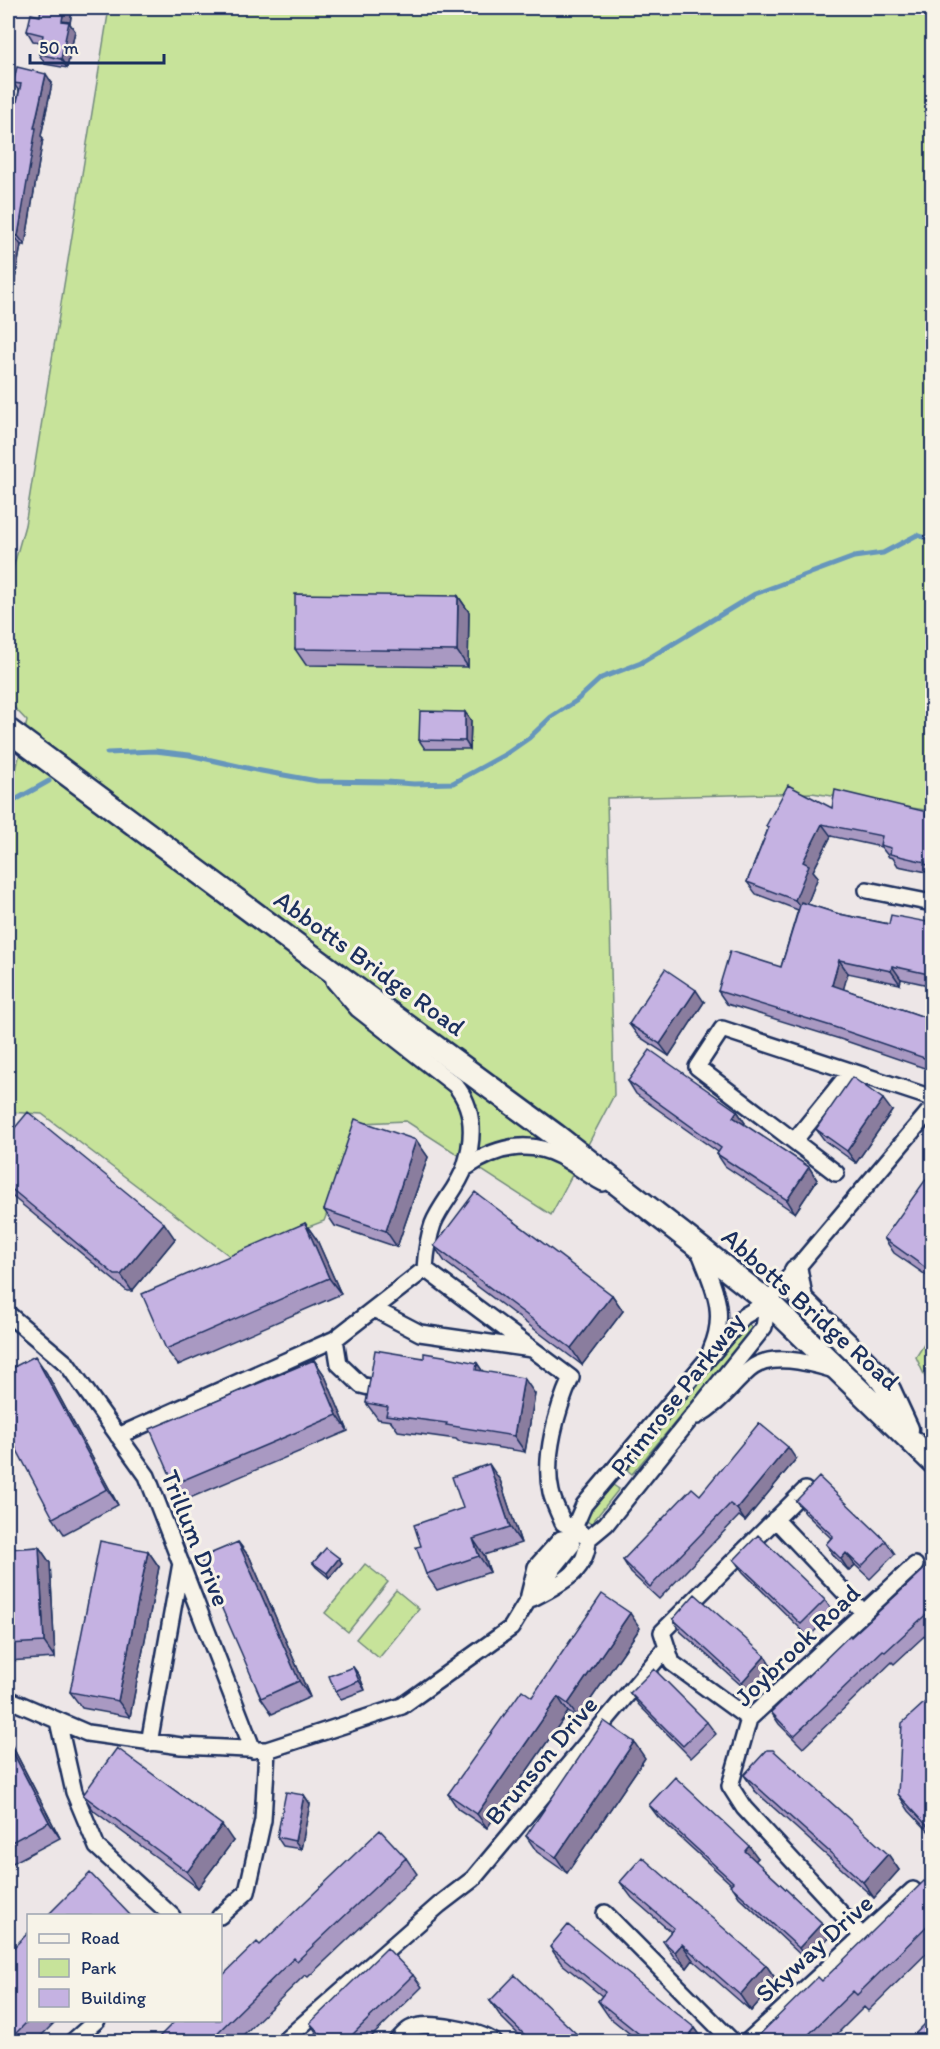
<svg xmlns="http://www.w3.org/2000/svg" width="940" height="2049" font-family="Itim,sans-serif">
	<rect width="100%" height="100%" fill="#ede6e7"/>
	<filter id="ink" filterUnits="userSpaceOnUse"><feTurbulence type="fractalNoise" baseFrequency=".0167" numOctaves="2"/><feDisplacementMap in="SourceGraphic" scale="12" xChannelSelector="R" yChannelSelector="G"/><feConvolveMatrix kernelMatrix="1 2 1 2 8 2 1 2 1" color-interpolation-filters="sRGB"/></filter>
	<g filter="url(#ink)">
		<path fill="#c7e39a" stroke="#71897c" stroke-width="1.5" d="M109 8H932V811L812 793 607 798 614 1095 551 1215 406 1121 362 1123 324 1221 231 1257 42 1114 8 1112V806L27 721 8 701V586L25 525Z
			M749 1325 753 1329 632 1474 627 1470 735 1337Z
			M932 1332V1392L916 1357Z
			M613 1485 619 1489 591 1524 584 1519Z
			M365 1564 388 1582 348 1632 325 1613Z
			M396 1590 419 1609 379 1658 356 1639Z"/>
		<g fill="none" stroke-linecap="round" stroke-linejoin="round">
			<path stroke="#6696bc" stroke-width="5" d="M107 753 155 751 189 755 256 770 317 781 387 782 414 784 453 783 506 754 529 738 551 717 576 701 601 678 641 663 755 594 854 557 883 553 917 535 932 540
				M8 804 49 781"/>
			<g stroke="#1b2f5e" stroke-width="20">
				<path id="minor" d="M867 890 932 903
					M334 981 358 1009 455 1085C475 1108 474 1139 465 1167 458 1188 441 1204 433 1224 428 1238 426 1254 425 1269L571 1378C557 1409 543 1458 551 1492 553 1502 559 1513 563 1523L575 1528 588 1539
					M795 1140 850 1072
					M465 1168C494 1148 527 1139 560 1156 575 1164 588 1175 603 1183
					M836 1173 697 1067 722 1029 932 1098
					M699 1250C713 1286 728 1312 711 1350
					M374 1309 420 1333 532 1349
					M8 1314 67 1364 147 1476 253 1750
					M335 1339 339 1364 361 1385 369 1387
					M697 1416C720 1403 730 1387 749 1370 771 1351 810 1363 834 1370
					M118 1436 335 1339 425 1269
					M775 1519 864 1613
					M529 1595 536 1567 561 1539 570 1537
					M533 1598C559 1584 587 1573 588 1539L606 1524 764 1327 768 1302
					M8 1699 87 1733 181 1746 267 1750 402 1706 511 1628 528 1600 572 1545 570 1537 584 1505 744 1316 768 1302 932 1108
					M749 1719 672 1663 662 1632 805 1490
					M58 1721 74 1792 97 1847 172 1916
					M149 1743 181 1563
					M605 1913 733 2042
					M220 1916 247 1892 263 1820 267 1750
					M863 1937 744 1808 730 1786 749 1719 915 1565
					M72 2042 97 2020
					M283 2042 439 1905 473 1879 667 1647
					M396 2042C400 2038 405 2032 410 2029 427 2020 479 2031 494 2042
					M747 2042 913 1890"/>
			</g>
			<g stroke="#1b2f5e" stroke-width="27">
				<path id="secondary" d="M8 730 317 960 555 1135 696 1245 768 1302 932 1461
					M796 1271 801 1299 878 1375 889 1390 907 1429"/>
			</g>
			<use href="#minor" stroke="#f7f3e8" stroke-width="15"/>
			<use href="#secondary" stroke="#f7f3e8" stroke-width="22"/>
		</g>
		<path fill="#a999c2" stroke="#1b2f5e" stroke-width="1.5" d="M72 8 70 24 75 31 67 68 45 64 39 54 41 42 33 41 27 31 40 16Z
			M13 83H52L41 136 43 138 25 245H21L8 319 12 124 19 91Z
			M458 596 469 612 468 667 306 665 295 649Z
			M471 720 470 749H425L419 740Z
			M832 808 933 817V876L931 873 898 866 893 858 889 857 881 847 831 836 813 871 818 877 807 904 839 914 889 924 933 923V986L901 979 900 984 848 973 843 989 933 1020V1071L840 1039 727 1004 718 991 781 967 798 910 756 894 747 882 768 829 766 826Z
			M704 1002 669 1056 638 1036 629 1024Z
			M628 1081 737 1111 745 1123 744 1125 809 1167 817 1180 795 1213 725 1166 717 1154 718 1152 636 1094Z
			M892 1111 856 1163 825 1141 816 1129Z
			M8 1136 175 1239 132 1291H127L8 1193Z
			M416 1140 428 1157 397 1247 335 1226 324 1210Z
			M933 1178V1280L894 1253 884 1238Z
			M305 1223 317 1240 341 1294 178 1365 166 1349Z
			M434 1246 612 1295 623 1311 582 1365 445 1262Z
			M424 1358 477 1363 482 1371 535 1394 525 1452 458 1441 456 1439 398 1431 391 1421 378 1419 366 1403Z
			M314 1360 325 1376 348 1431 185 1500 174 1484Z
			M46 1372 118 1505 64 1534 53 1518Z
			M796 1459 745 1521 739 1516 659 1599 631 1573 623 1560 700 1495Z
			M500 1480 521 1543 484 1555 490 1572 437 1590 426 1574 421 1546 463 1508Z
			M796 1501 886 1541 895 1554 870 1579 855 1565 849 1571 834 1556 826 1544 831 1538 805 1513Z
			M238 1542 250 1558 310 1697 272 1714 261 1698Z
			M39 1547 50 1563 55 1658 8 1661V1549Z
			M148 1551 159 1567 130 1717 82 1708 70 1692Z
			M734 1560 825 1600 833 1612 809 1637 743 1572Z
			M313 1563H342L329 1578 316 1567Z
			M933 1566V1628L894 1664 892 1662 803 1748 779 1724 771 1712Z
			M673 1619 765 1656 773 1669 751 1694 681 1632Z
			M640 1628 578 1718 568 1712 487 1828 458 1809 448 1794 532 1697Z
			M353 1667 359 1675 365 1690 341 1699 335 1691Z
			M630 1693 707 1722 716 1734 691 1758 639 1705Z
			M933 1695V1836L909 1811 898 1794Z
			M8 1738 60 1838 9 1865 8 1862Z
			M645 1758 567 1873 537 1852 526 1836Z
			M744 1775 888 1854 899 1870 874 1898 755 1791Z
			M83 1795 233 1841 198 1888 94 1811Z
			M304 1795 310 1804 301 1849 283 1846 277 1837Z
			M649 1805 758 1858 755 1861 822 1923 831 1935 807 1961 739 1897 731 1884 658 1817Z
			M406 1858 417 1874 308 1977 305 1975 236 2042H154L260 1945Z
			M620 1882 766 1965 777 1981 751 2011 693 1960 687 1968 674 1957 663 1941 671 1932 632 1898Z
			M933 1889V1947L868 2011 864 2007 829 2042H752L822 1981Z
			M550 1947 695 2028 705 2042H640L609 2017 598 2001 602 1996 561 1963Z
			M8 1953 28 2020H57L35 2042H8Z
			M413 1975 422 1987 366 2042H324L318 2035 310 2023Z
			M490 2001 585 2042H526L501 2017Z"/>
		<path fill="#8a7d9e" stroke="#1b2f5e" stroke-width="1.5" d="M64 8H72L70 24 75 31 67 68 61 59 62 21Z
			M46 74 52 83 41 136 43 138 25 245 18 236 34 128Z
			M14 235 21 245 8 319V273Z
			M458 596 469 612 468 667 457 651Z
			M465 712 471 720 470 749 465 741Z
			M822 824 831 836 813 871 818 877 804 912 795 900 803 862Z
			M839 960 848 973 841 998 832 985Z
			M892 966 901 979 900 984 891 971Z
			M696 990 704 1002 669 1056 660 1044Z
			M883 1099 892 1111 856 1163 847 1151Z
			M737 1111 745 1123 741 1129 733 1117Z
			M416 1140 428 1157 397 1247 386 1231Z
			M809 1167 817 1180 795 1213 787 1200Z
			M164 1223 175 1239 132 1291 121 1275Z
			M305 1223 317 1240 341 1294 329 1278Z
			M612 1295 623 1311 582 1365 571 1348Z
			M35 1356 46 1372 118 1505 107 1489Z
			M314 1360 325 1376 348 1431 337 1415Z
			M477 1363 488 1379 476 1370Z
			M524 1378 535 1394 525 1452 514 1436Z
			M788 1447 796 1459 745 1521 737 1509Z
			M489 1464 500 1480 521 1543 510 1527Z
			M473 1539 484 1555 490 1572 479 1556Z
			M238 1542 250 1558 310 1697 299 1681Z
			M39 1547 50 1563 55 1658 44 1642Z
			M148 1551 159 1567 130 1717 118 1701Z
			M846 1553 855 1565 849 1571 841 1559Z
			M339 1558 342 1563 329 1578 327 1573Z
			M630 1613 640 1628 578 1718 568 1704Z
			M765 1656 773 1669 751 1694 742 1682Z
			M353 1667 359 1675 365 1690 359 1681Z
			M558 1697 568 1712 487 1828 477 1814Z
			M8 1738 60 1838 49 1822 8 1743Z
			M634 1742 645 1758 567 1873 556 1857Z
			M304 1795 310 1804 301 1849 295 1841Z
			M222 1825 233 1841 198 1888 187 1872Z
			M749 1846 758 1858 753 1863 745 1851Z
			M888 1854 899 1870 874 1898 863 1882Z
			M822 1923 831 1935 807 1961 799 1948Z
			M682 1944 693 1960 687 1968 675 1952Z
			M766 1965 777 1981 751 2011 740 1995Z
			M695 2028 705 2042H684Z"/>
		<path fill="#c5b2e2" stroke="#1b2f5e" stroke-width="1.5" d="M41 8H64L62 21 69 22 61 59 39 54 43 35 27 31 31 14 40 16Z
			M17 67 46 74 34 128H36L18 236 14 235 8 273V123L12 124 21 84 13 83Z
			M295 594 458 596 457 651 295 649Z
			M420 711 465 712V741L419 740Z
			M788 785 832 808 835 790 927 812 926 815 933 817V866L924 864 925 862 890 854 891 848 880 845 882 836 822 824 803 862 809 865 795 900 747 882 769 827 766 826Z
			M801 902 839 914 889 924 891 915 933 923V975L892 966 891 971 839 960 832 985 933 1020V1061L831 1026 718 991 730 951 781 967Z
			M665 969 696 990 660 1044 629 1024Z
			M650 1050 737 1111 733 1117 809 1167 787 1200 717 1154 721 1148 628 1081Z
			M852 1077 883 1099 847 1151 816 1129Z
			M28 1112 164 1223 121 1275H115L8 1186V1136Z
			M355 1119 416 1140 386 1231 324 1210Z
			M929 1175 933 1178V1273L884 1238Z
			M475 1192 612 1295 571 1348 434 1246Z
			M305 1223 329 1278 166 1349 142 1294Z
			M375 1350 424 1358V1353L443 1356 477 1363 476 1370 524 1378 514 1436 446 1425 447 1423 386 1415 388 1407 366 1403Z
			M35 1356 107 1489 53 1518 8 1433V1370Z
			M314 1360 337 1415 174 1484 150 1429Z
			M759 1423 788 1447 737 1509 730 1504 650 1587 623 1560 692 1488 700 1495Z
			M489 1464 510 1527 473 1539 479 1556 426 1574 416 1547 421 1546 414 1525 463 1508 452 1477Z
			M819 1477 886 1541 861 1567 846 1553 841 1559 826 1544 833 1536 796 1501Z
			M758 1535 825 1600 801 1624 734 1560Z
			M100 1541 148 1551 118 1701 70 1692Z
			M238 1542 299 1681 261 1698 200 1558Z
			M39 1547 44 1642 8 1644V1549Z
			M326 1548 339 1558 327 1573 313 1563Z
			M930 1564 933 1566V1608L885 1652 883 1650 794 1736 771 1712 850 1635 851 1637Z
			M602 1594 630 1613 568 1704 558 1697 477 1814 448 1794 522 1690 532 1697Z
			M695 1594 765 1656 742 1682 673 1619Z
			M353 1667 359 1681 335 1691 329 1676Z
			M654 1669 707 1722 683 1746 630 1693Z
			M933 1695V1832L898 1794 902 1723Z
			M604 1721 634 1742 556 1857 526 1836Z
			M8 1743 49 1822 8 1844Z
			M117 1748 222 1825 187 1872 83 1795Z
			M767 1750H773L888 1854 863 1882 744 1775Z
			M675 1777 749 1846 745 1851 822 1923 799 1948 730 1885 733 1882 649 1805Z
			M286 1792 304 1795 295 1841 277 1837Z
			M380 1830 406 1858 297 1961 294 1958 208 2042H154L176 2020H220V1978L257 1942 260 1945Z
			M642 1857 766 1965 740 1995 682 1944 675 1952 663 1941 674 1928 620 1882Z
			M90 1873 131 1916H47Z
			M924 1881 933 1889V1920L857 1995 853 1991 801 2042H752L818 1977 822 1981Z
			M568 1925 695 2028 684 2042H649L598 2001 605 1992 550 1947Z
			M28 1933 29 2020 9 2040 8 2038V1953Z
			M387 1948 413 1975 345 2042H328L310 2023Z
			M515 1975 585 2042H532L490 2001Z
			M933 2016V2042H907Z"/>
	</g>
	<g text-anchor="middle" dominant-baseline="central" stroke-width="6" stroke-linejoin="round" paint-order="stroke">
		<g font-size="26" fill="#1b2f5e" stroke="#f7f3e8">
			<text transform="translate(370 963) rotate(36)">Abbotts Bridge Road</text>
			<text transform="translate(811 1309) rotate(42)">Abbotts Bridge Road</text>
			<text transform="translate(677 1394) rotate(-52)">Primrose Parkway</text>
			<text transform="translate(196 1538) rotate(68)">Trillum Drive</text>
			<text transform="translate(797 1645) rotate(-44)">Joybrook Road</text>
			<text transform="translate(541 1760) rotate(-50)">Brunson Drive</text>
			<text transform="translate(814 1948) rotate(-42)">Skyway Drive</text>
		</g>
	</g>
	<rect width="940" height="2049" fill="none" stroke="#f7f3e8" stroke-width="30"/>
	<rect x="15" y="15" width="910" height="2019" fill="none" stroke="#1b2f5e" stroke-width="2" filter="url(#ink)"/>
	<rect x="27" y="1914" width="195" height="108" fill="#f7f3e8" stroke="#9fa5b1" stroke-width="1.5"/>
	<rect x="39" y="1934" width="30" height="9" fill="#f7f3e8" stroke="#9fa5b1" stroke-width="1.5"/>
	<text x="81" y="1944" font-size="18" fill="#1b2f5e">Road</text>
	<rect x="39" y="1959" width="30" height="18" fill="#c7e39a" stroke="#9fa5b1" stroke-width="1.5"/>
	<text x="81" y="1974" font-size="18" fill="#1b2f5e">Park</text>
	<rect x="39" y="1989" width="30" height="18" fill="#c5b2e2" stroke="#9fa5b1" stroke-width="1.5"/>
	<text x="81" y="2004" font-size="18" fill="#1b2f5e">Building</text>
	<path d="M30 54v9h134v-9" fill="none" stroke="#1b2f5e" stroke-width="3"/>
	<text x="39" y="54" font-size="18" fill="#1b2f5e" stroke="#f7f3e8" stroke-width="4.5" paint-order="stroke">50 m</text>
</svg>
